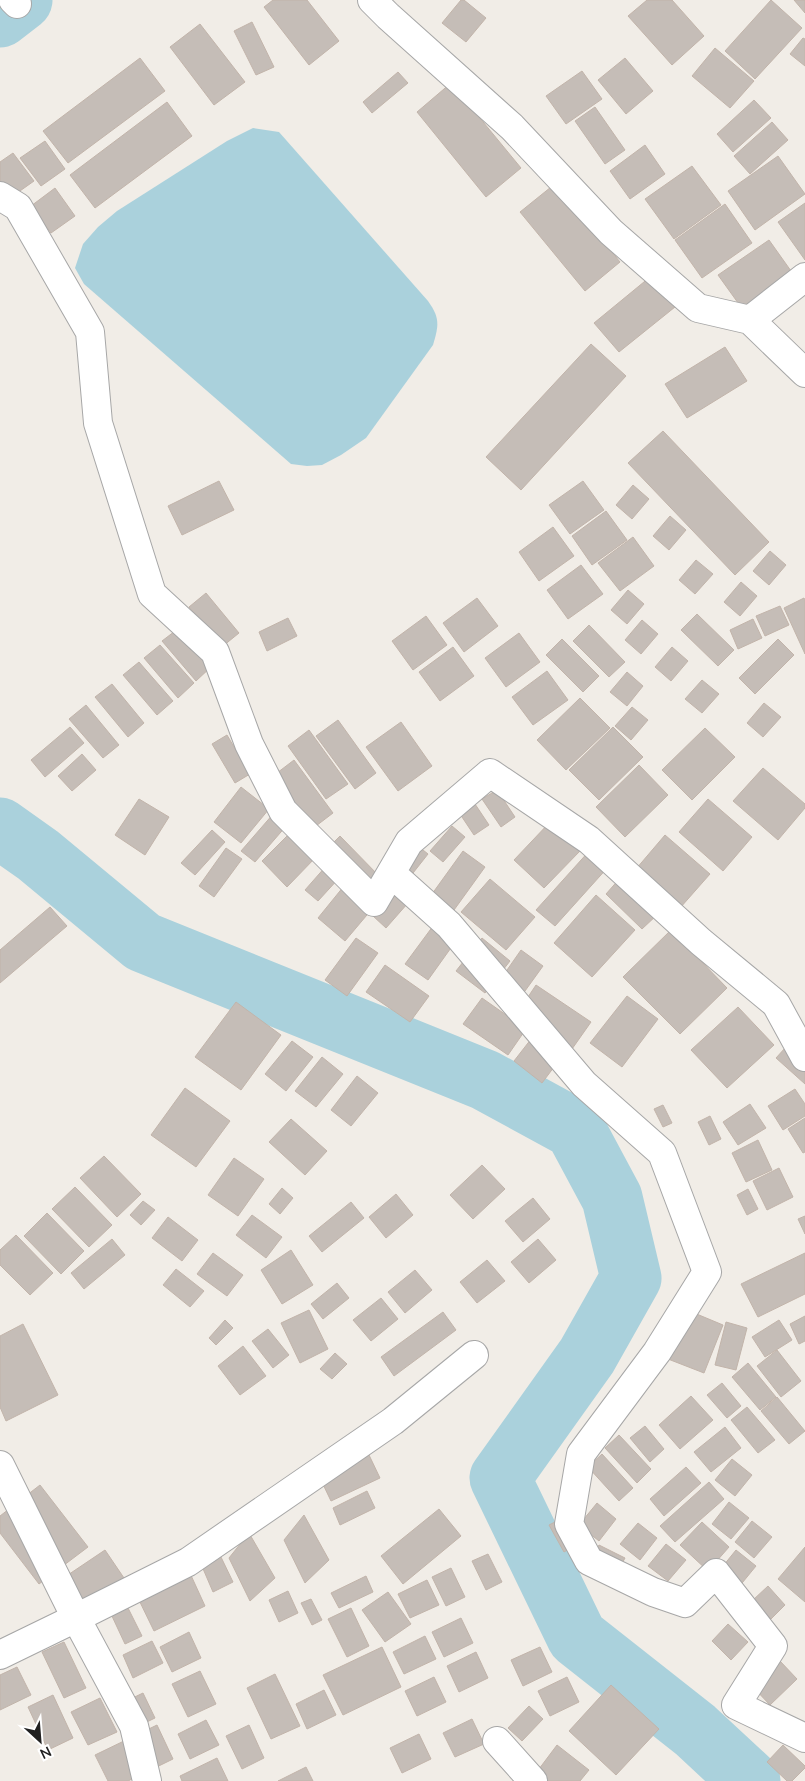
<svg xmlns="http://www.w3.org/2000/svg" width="805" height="1781" font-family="'Nunito Sans',sans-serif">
	<rect width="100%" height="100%" fill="#f1ede7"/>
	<path fill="#aad1dc" d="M253 128 279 132 428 301C440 318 439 325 433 345L366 438 341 455 322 465 307 466 291 464 84 284 75 268 83 244 98 227 117 211 227 141Z"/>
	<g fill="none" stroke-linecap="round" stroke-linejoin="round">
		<path stroke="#aad1dc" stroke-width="61" d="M0 17 22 0
			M0 828 38 855 143 942 485 1080 575 1129 612 1198 631 1278 587 1356 500 1478 577 1637 695 1730 750 1781"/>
	</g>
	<path fill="#c5bdb7" stroke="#c2b4aa" d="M273 0H307L339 41 309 65 264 7Z
		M461 0H464L486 18 466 42 442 23Z
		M647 0H672L704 36 672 65 628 16Z
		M771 0 802 28 755 79 725 51Z
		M794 0H805V13Z
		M252 22 274 67 256 75 234 31Z
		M200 24 245 82 214 105 170 47Z
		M803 38 805 39V66L790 54Z
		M715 48 754 81 730 108 692 76Z
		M140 58 165 91 68 163 43 131Z
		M625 58 653 91 626 114 598 80Z
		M582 71 602 99 566 124 546 96Z
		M398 72 408 83 372 113 363 102Z
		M451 83 521 168 486 197 417 112Z
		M754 100 771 118 733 152 717 134Z
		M167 102 192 136 95 208 70 175Z
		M595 107 625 150 605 164 575 121Z
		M772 122 788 140 750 174 734 156Z
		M45 141 65 169 41 186 20 158Z
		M645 145 665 174 630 199 610 171Z
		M13 153 34 181 10 198 0 185V162Z
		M778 156 805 194 755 230 728 191Z
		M692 166 721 205 674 239 645 199Z
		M556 183 620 262 585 291 520 212Z
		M55 188 75 216 51 233 31 206Z
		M805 203V260L778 222Z
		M725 204 752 243 702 278 675 240Z
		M769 240 796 278 746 314 718 275Z
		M650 277 675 307 619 352 594 323Z
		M591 344 626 376 521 490 486 457Z
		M725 347 747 381 687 418 665 384Z
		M663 431 769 542 735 575 628 463Z
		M219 481 234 510 182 535 168 506Z
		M583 481 604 510 570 534 549 505Z
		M633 485 649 499 632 519 616 505Z
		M606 511 627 540 592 565 572 536Z
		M670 516 686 530 669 550 653 536Z
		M553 527 574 556 539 581 519 552Z
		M633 537 654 566 620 591 598 563Z
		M770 551 786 565 769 585 753 571Z
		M696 560 713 574 695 594 679 580Z
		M581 565 603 594 568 619 547 590Z
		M741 582 757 596 740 616 724 602Z
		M628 590 644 604 627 624 611 610Z
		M206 593 239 633 223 646 189 607Z
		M477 598 498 626 464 652 443 623Z
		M804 598 805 600V654L784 608Z
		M780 606 789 625 765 636 756 616Z
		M697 614 734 650 718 666 681 630Z
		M426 616 447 645 413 670 392 641Z
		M288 618 297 636 267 651 259 632Z
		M753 619 762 638 738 649 730 630Z
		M642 620 658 634 641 654 625 640Z
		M589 625 625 662 609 677 573 641Z
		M179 628 212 666 196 681 162 641Z
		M519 633 540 662 506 687 485 658Z
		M562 639 599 676 583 692 546 655Z
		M778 639 794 655 755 694 739 678Z
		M160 645 194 683 178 698 144 658Z
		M453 647 474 676 440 701 419 672Z
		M672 647 688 661 671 681 655 667Z
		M139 662 173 701 157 715 123 675Z
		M547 671 568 700 533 725 512 697Z
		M627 672 643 686 627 706 610 692Z
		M702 680 719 694 702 713 685 699Z
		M112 684 144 723 128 737 95 697Z
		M580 698 610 728 566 770 537 740Z
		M764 703 781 717 763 737 747 723Z
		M86 705 119 745 103 758 69 719Z
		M632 707 648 720 631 740 615 726Z
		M338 720 376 773 355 789 316 736Z
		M401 722 432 766 398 791 366 747Z
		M70 727 84 743 45 777 31 760Z
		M613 727 643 757 599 800 569 770Z
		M705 728 735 757 692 800 662 770Z
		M309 730 348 784 326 799 288 746Z
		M227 735 250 774 235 783 212 744Z
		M82 754 96 770 72 791 58 776Z
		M294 760 333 813 312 829 273 776Z
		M639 765 668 795 625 837 596 807Z
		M763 768 805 804V808L778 840 733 801Z
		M241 787 269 809 241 843 214 822Z
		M497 790 515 817 501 827 482 799Z
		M471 798 489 825 474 835 456 808Z
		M139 799 169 817 145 855 115 835Z
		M708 799 752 837 723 871 679 832Z
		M274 813 287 825 255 862 241 851Z
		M550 822 580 851 544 888 514 860Z
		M452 826 465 837 443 862 430 851Z
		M212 830 225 842 195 875 181 863Z
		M291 832 316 857 287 887 262 861Z
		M665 835 710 874 680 908 636 869Z
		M340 836 380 877 369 888 329 847Z
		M418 846 428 854 402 887 392 880Z
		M226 848 242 859 214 897 199 886Z
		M591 849 609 866 555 926 536 910Z
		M463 851 485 867 454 910 432 894Z
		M327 865 340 877 318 901 305 890Z
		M621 877 658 914 642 929 606 894Z
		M490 879 535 917 506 950 461 912Z
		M344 886 372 909 345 941 318 918Z
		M395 891 408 903 386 928 373 916Z
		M596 895 635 930 592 977 554 943Z
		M50 907 67 926 0 983V950Z
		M436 922 458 938 428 980 405 964Z
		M671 930 727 988 680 1034 623 977Z
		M356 938 378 953 347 996 325 980Z
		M482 938 510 961 485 993 456 971Z
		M521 950 543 966 512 1009 491 993Z
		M385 965 429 996 410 1022 366 992Z
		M536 985 591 1022 572 1049 518 1012Z
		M627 996 658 1019 622 1067 590 1043Z
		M482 998 526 1029 508 1055 463 1024Z
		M236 1002 281 1035 241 1090 195 1057Z
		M738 1007 774 1045 727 1088 691 1050Z
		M805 1026V1084L776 1058Z
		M535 1034 563 1055 542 1083 514 1061Z
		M292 1041 313 1057 286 1091 265 1074Z
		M322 1057 343 1074 316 1107 295 1091Z
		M357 1076 378 1093 351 1126 331 1110Z
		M185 1088 230 1121 196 1167 151 1135Z
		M795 1089 805 1104V1116L783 1130 768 1106Z
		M750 1104 766 1128 738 1145 723 1122Z
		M663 1105 672 1123 663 1127 654 1109Z
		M710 1116 721 1139 709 1145 698 1122Z
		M805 1118V1152L803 1153 788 1129Z
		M291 1119 327 1151 305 1175 269 1142Z
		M758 1140 772 1170 746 1182 732 1153Z
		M104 1156 141 1194 117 1217 80 1178Z
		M234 1158 264 1179 238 1216 208 1195Z
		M482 1165 505 1189 473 1219 450 1195Z
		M779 1168 793 1197 767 1210 753 1181Z
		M75 1187 112 1225 89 1247 52 1209Z
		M282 1188 293 1198 280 1214 269 1204Z
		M748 1189 758 1209 747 1215 737 1195Z
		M396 1194 413 1215 386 1238 369 1217Z
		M533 1198 550 1219 523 1242 505 1221Z
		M143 1201 155 1210 141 1225 130 1215Z
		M351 1202 364 1218 322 1252 309 1236Z
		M47 1213 84 1251 61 1274 24 1236Z
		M252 1215 282 1237 266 1258 236 1235Z
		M805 1216V1234L798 1219Z
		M168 1217 198 1240 182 1261 152 1238Z
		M16 1235 53 1273 30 1295 0 1265V1250Z
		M112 1239 125 1255 84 1289 71 1273Z
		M538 1239 556 1260 529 1283 511 1262Z
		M291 1250 313 1285 282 1304 261 1270Z
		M213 1253 243 1275 227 1296 197 1274Z
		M805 1253V1294L758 1317 741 1284Z
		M487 1260 505 1281 477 1303 460 1282Z
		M176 1269 204 1291 190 1307 163 1285Z
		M415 1270 432 1290 405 1313 388 1292Z
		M337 1283 349 1298 323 1319 311 1304Z
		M381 1298 398 1319 371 1341 353 1320Z
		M309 1310 328 1349 300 1363 281 1323Z
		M687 1310 723 1325 704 1373 668 1359Z
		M443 1312 456 1330 394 1376 381 1357Z
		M805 1316V1341L799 1344 790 1324Z
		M225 1320 233 1328 216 1345 209 1338Z
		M779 1320 792 1340 765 1357 752 1337Z
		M726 1322 747 1328 736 1370 715 1365Z
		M23 1324 58 1395 6 1421 0 1407V1336Z
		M268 1329 289 1355 273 1368 252 1341Z
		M243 1346 266 1376 240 1395 218 1366Z
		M777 1350 801 1381 781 1397 757 1366Z
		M335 1353 347 1364 332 1379 320 1369Z
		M748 1363 776 1397 760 1410 732 1377Z
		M722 1383 741 1406 727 1418 707 1395Z
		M691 1396 713 1420 680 1449 659 1425Z
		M777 1397 805 1431 789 1444 761 1411Z
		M747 1407 775 1440 758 1453 731 1420Z
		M645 1426 664 1449 650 1462 630 1438Z
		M725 1427 741 1448 711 1472 694 1452Z
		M619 1435 651 1469 637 1483 605 1448Z
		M602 1454 633 1488 619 1501 588 1467Z
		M369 1455 380 1478 331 1501 320 1478Z
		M732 1459 752 1475 735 1496 715 1480Z
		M686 1467 701 1483 664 1516 650 1499Z
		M709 1482 724 1499 675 1542 660 1526Z
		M40 1485 88 1547 39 1584 0 1533V1516Z
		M367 1491 375 1508 340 1525 333 1508Z
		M729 1502 749 1518 731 1539 712 1524Z
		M597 1503 616 1519 599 1541 579 1525Z
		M439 1509 461 1536 403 1584 381 1556Z
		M304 1515 329 1560 305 1583 284 1540Z
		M559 1520 574 1546 564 1552 549 1525Z
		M752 1521 772 1537 754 1558 735 1542Z
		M702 1522 729 1547 708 1571 680 1545Z
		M638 1523 657 1538 640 1560 620 1544Z
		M249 1533 275 1578 250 1601 229 1558Z
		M666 1544 686 1560 668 1581 648 1566Z
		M599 1545 625 1558 620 1567 594 1554Z
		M805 1547V1602L778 1579Z
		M105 1550 124 1578 66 1616 47 1589Z
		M736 1550 756 1566 738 1588 719 1571Z
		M488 1554 502 1582 486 1590 472 1561Z
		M220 1555 233 1582 213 1592 201 1564Z
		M451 1568 465 1597 446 1606 432 1577Z
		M189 1571 205 1606 154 1631 137 1596Z
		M366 1576 373 1592 339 1608 331 1593Z
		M427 1580 439 1605 410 1618 398 1594Z
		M768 1586 785 1605 771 1619 753 1600Z
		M288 1591 298 1613 279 1622 269 1600Z
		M388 1592 411 1624 385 1642 362 1610Z
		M311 1599 322 1620 312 1625 301 1603Z
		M127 1606 142 1636 125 1644 111 1614Z
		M351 1608 369 1646 347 1657 328 1619Z
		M461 1618 473 1643 444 1657 432 1632Z
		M728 1624 748 1642 731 1660 712 1641Z
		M189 1632 201 1658 172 1672 160 1647Z
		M425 1636 436 1659 404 1674 393 1652Z
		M152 1641 163 1663 133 1678 123 1655Z
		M64 1642 86 1688 64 1698 42 1652Z
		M382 1647 401 1687 343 1715 323 1675Z
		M540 1647 552 1672 523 1686 511 1660Z
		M476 1652 488 1678 459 1692 447 1666Z
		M780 1661 797 1679 770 1705 753 1687Z
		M17 1667 31 1695 0 1710V1675Z
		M200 1671 216 1704 188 1717 172 1684Z
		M275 1674 300 1726 271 1739 247 1688Z
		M434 1677 446 1702 417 1716 405 1691Z
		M567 1677 579 1702 550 1716 538 1691Z
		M611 1685 659 1729 616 1775 569 1731Z
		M324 1690 336 1715 307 1729 296 1704Z
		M143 1693 155 1718 126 1732 114 1707Z
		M53 1695 73 1738 48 1750 28 1707Z
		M100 1698 117 1732 88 1745 71 1712Z
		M529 1706 543 1719 522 1741 508 1728Z
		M472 1719 484 1744 455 1757 443 1733Z
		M206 1720 219 1745 190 1759 178 1734Z
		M157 1725 173 1759 128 1781H108L95 1755Z
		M249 1725 264 1758 242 1769 226 1736Z
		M419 1734 431 1759 402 1773 390 1748Z
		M557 1745 589 1770 580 1781H547L536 1773Z
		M783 1745 805 1766V1768L792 1781H787L767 1762Z
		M217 1758 228 1781H182L180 1776Z
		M306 1767 313 1781H278Z"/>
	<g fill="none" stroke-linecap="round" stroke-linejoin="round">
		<g stroke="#a7a7a7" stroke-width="30">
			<path id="street" d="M13 0 17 4
				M372 0 388 16 512 127 611 232 698 308 750 320 805 373
				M0 196 18 207 90 332 98 423 152 594 215 652 249 744 283 811 374 902 409 842 490 773 589 840 701 942 776 1004 805 1057
				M750 320 805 277
				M391 873 449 925 584 1084 662 1153 707 1272 657 1352 581 1454 569 1524 589 1561 653 1592 685 1603 716 1573 773 1646 736 1705 805 1738
				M0 1465 76 1618 188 1562 393 1421 474 1355
				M0 1655 76 1618 134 1726 147 1781
				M497 1741 533 1781"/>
		</g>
		<use href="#street" stroke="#fff" stroke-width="28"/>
	</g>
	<g transform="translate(40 1741) rotate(154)" stroke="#ffffff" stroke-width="4" paint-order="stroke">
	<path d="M0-4L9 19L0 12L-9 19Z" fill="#202020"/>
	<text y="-8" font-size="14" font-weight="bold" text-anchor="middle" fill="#202020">N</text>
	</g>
</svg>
